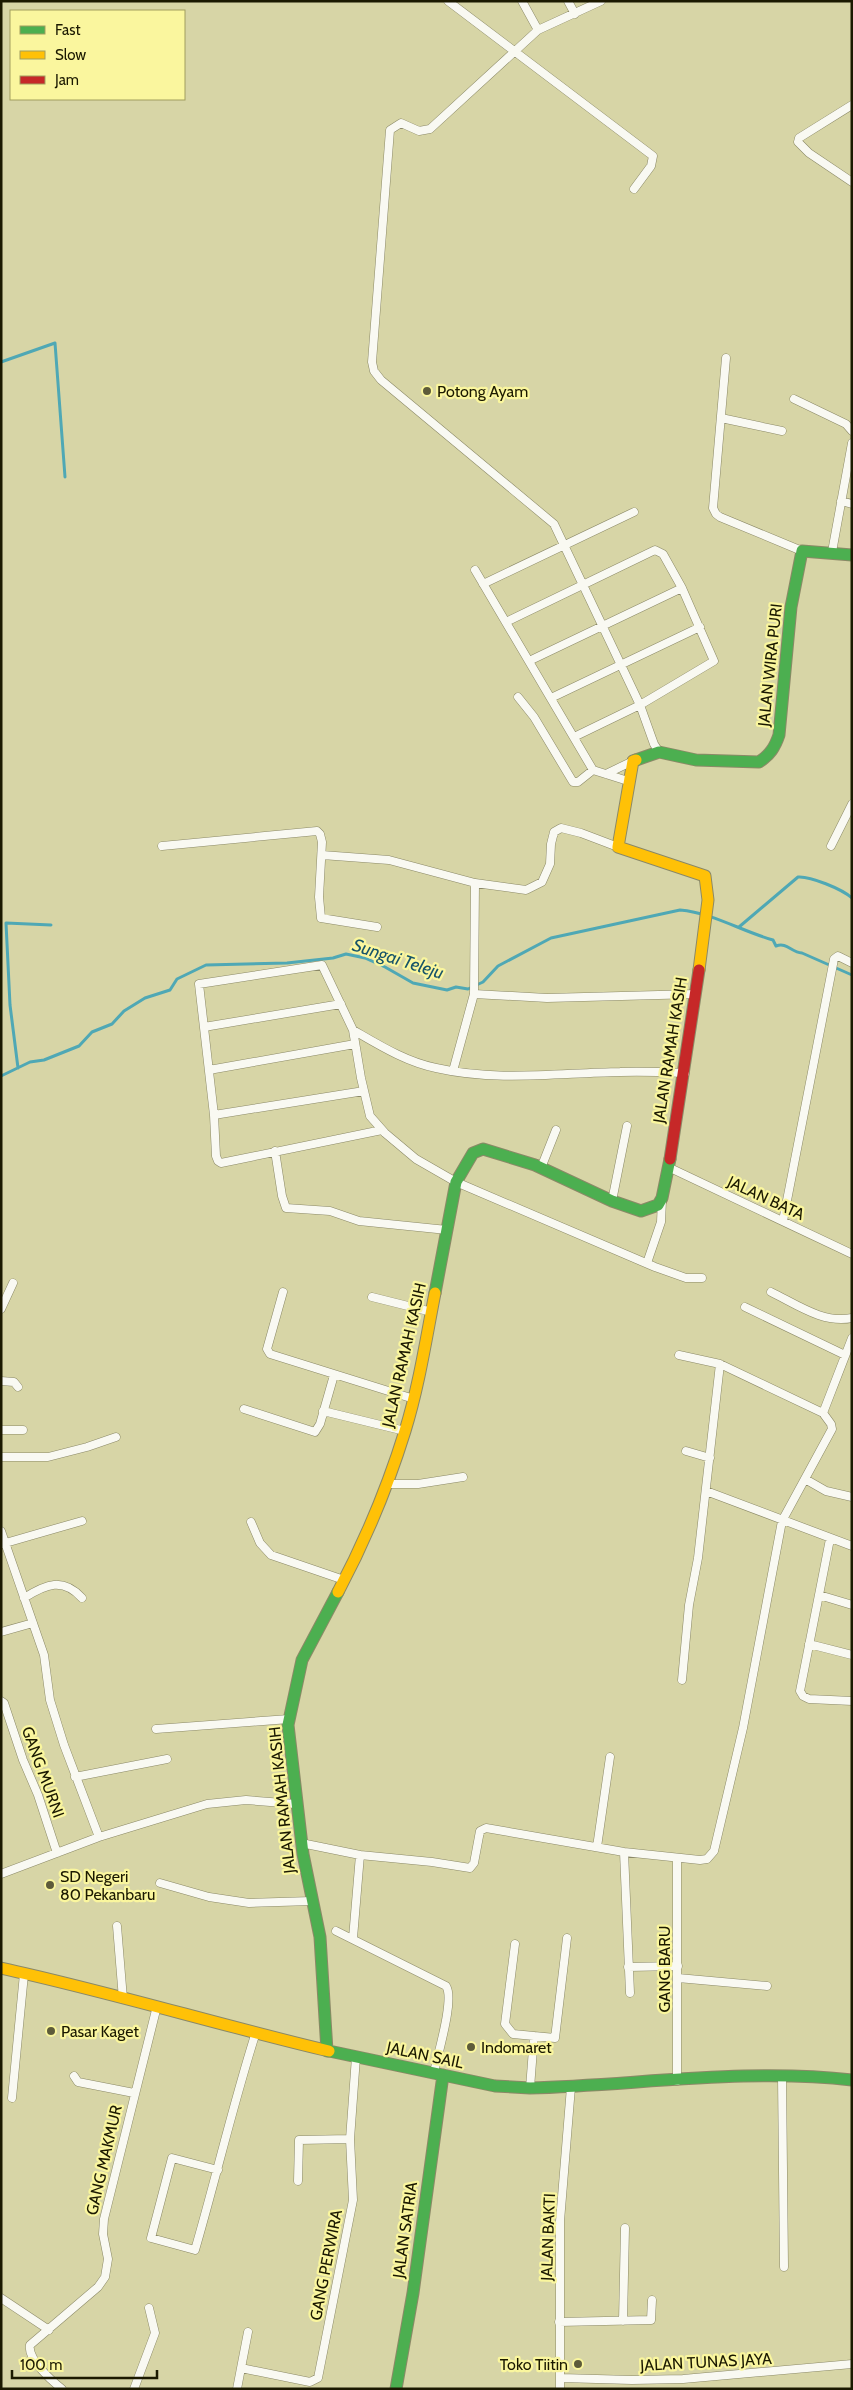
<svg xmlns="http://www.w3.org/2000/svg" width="853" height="2390" font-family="Cabin,sans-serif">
	<rect width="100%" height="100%" fill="#d7d5a6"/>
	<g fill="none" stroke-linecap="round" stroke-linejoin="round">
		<path stroke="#4fa8b5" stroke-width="3" d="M1 362 55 343 65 477
			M739 927 798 877C810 876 842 889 852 898
			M18 1068 10 1005 6 923 51 925
			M1 1076 30 1062 44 1060 79 1046 92 1032 112 1024 124 1011 145 998 170 990 177 979 206 965 287 963 333 958 346 954 365 958 385 967 413 983 447 990 456 987 468 989 483 982 498 966 551 938 680 910C713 913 741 931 773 940L776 946C787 942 791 952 802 953L852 975"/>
		<g stroke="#8b8967" stroke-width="9">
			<path id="street" d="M448 1 653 156 651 166 634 189
				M522 1 538 30
				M568 1 575 14
				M601 1 538 30 430 129 419 131 401 123 390 130 372 362 374 371 381 380 554 524 640 705 654 744 659 752
				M852 105 799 138 798 142 809 153 852 182
				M726 358 713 508 716 514 720 517 802 551
				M794 399 846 424 852 431
				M721 418 782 431
				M841 501 852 504
				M832 552 852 443
				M475 570 593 770 628 781
				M483 584 634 512
				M506 622 655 550 663 554 682 588 714 661 640 705 574 737
				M529 661 682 588
				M518 697 534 717 573 782H578L593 770
				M551 698 700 627
				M606 774 633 761
				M162 846 317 831 320 834 322 842 319 897 321 918 377 927
				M831 846 852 804
				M322 855 389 860 475 883 526 890 542 882 550 864 551 844 554 832 561 828 581 833 618 847
				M474 994 547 998 696 994
				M204 1027 341 1004
				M353 1030C379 1045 406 1062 436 1068 497 1082 558 1073 620 1072 641 1071 663 1072 685 1073
				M209 1070 355 1044
				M453 1071 474 994 475 883
				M364 1091 214 1115 199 984 322 965 353 1030 361 1078 370 1116 385 1133 416 1159 456 1182 655 1267 686 1278H702
				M214 1115 216 1156 218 1161 221 1163 382 1130
				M275 1151 282 1196 286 1208 330 1211 359 1221 447 1230
				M668 1167 852 1254
				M541 1168 556 1130
				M612 1201 627 1126
				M783 1221 834 959 838 956 852 963
				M647 1263 661 1222 662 1200
				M283 1292 267 1349 270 1354 414 1399
				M771 1292C796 1304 823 1324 852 1318
				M372 1297 432 1312
				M745 1307 845 1355
				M1 1309 13 1283
				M679 1355 720 1364 823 1413
				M1 1381 14 1382 18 1387
				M244 1409 315 1432 320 1424 334 1375
				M323 1411 405 1431
				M1 1430H23
				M686 1451 710 1458
				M1 1457H48L87 1447 116 1437
				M805 1479 826 1491 852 1497
				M386 1484H418L463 1477
				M706 1491 852 1546
				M251 1522 260 1543 271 1555 344 1580
				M1 1531 44 1655 50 1700 64 1745 99 1837
				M830 1539 800 1691 803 1696 809 1699 852 1701
				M2 1544 82 1521
				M819 1595 852 1605
				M24 1598C46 1584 63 1577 82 1598
				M1 1632 33 1623
				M809 1644 852 1655
				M682 1680 689 1605 698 1558 720 1364
				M1 1701 4 1703 23 1760 38 1795 57 1853
				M156 1729 289 1719
				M75 1777 167 1759
				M301 1843 360 1855
				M597 1847 610 1757
				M624 1852 630 1993
				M677 1858V2081
				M1 1874 99 1837 207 1804 246 1800 296 1804
				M160 1883 209 1897 249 1903 312 1901
				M117 1926 123 1999
				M336 1931 446 1986C455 1999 437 2056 434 2073
				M353 1938 360 1855 432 1862 470 1868 474 1863 480 1831 486 1828 624 1852 700 1860 707 1859 714 1851 743 1728 782 1521 832 1429 831 1424 823 1413 852 1338
				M515 1944 505 2024 513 2034 555 2038 567 1938
				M628 1967 678 1966
				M678 1978 767 1986
				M74 2076 78 2082 134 2093
				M782 2076 784 2267
				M530 2088 534 2036
				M12 2098 24 1974
				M218 2170 172 2158 151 2238 195 2250C216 2178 233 2104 256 2032
				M298 2181 299 2140 350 2139
				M1 2298 49 2330
				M623 2321 625 2228
				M559 2322 651 2320 652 2300
				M241 2368 248 2332
				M561 2378 632 2380 683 2379 852 2364
				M62 2389C52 2381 27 2359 30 2345L98 2287 105 2277 108 2259 103 2234 104 2219 157 2006
				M134 2389 155 2333 149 2308
				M237 2389 241 2368 310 2382 318 2378 353 2200 350 2139 356 2057
				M560 2389V2221L571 2087"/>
		</g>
		<g stroke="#8b8967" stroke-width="13">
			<path id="fast" d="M636 760 659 752 696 760 759 762C770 755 775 747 779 735L791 607 802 551 852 555
				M435 1293 456 1182 473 1153 483 1149 535 1165 612 1201 641 1211 658 1205 662 1198 670 1159
				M327 2051 320 1937 303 1854 288 1725 302 1660 338 1592
				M329 2051 495 2086 530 2088C636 2085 747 2068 852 2080
				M396 2389 413 2293 443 2075"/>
		</g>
		<g stroke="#8b8967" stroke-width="13">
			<path id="slow" d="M636 760 633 761 618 847 705 876 708 900 699 970
				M338 1592C365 1541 388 1486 405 1431 419 1386 426 1339 435 1293
				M1 1968C111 1992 219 2025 329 2051"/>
		</g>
		<g stroke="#8b8967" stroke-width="13">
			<path id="jam" d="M670 1159 699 970"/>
		</g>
		<use href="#street" stroke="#f9f9f2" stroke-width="8"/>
		<use href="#fast" stroke="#4caf50" stroke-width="11"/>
		<use href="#slow" stroke="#ffc107" stroke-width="11"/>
		<use href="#jam" stroke="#c62828" stroke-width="11"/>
	</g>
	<g fill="#5d5b3a" stroke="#faf69e" stroke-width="2">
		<circle cx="427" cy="391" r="5"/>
		<circle cx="50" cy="1885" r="5"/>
		<circle cx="51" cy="2031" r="5"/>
		<circle cx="471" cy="2047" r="5"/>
		<circle cx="578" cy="2364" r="5"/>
	</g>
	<g text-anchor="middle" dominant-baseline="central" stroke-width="4.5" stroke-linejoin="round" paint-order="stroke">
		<g font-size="16" fill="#1b1900" stroke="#faf69e" text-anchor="start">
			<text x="437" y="391">Potong Ayam</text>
			<text x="60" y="1876">SD Negeri<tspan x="60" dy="18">80 Pekanbaru</tspan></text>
			<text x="61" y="2031">Pasar Kaget</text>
			<text x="481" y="2047">Indomaret</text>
			<text x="568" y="2364" text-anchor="end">Toko Tiitin</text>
		</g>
		<g font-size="16" fill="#1b1900" stroke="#faf69e">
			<text transform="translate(770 665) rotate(-84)">JALAN WIRA PURI</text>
			<text transform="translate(670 1050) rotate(-81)">JALAN RAMAH KASIH</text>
			<text transform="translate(766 1198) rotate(25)">JALAN BATA</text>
			<text transform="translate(404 1355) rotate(-77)">JALAN RAMAH KASIH</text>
			<text transform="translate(43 1772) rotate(70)">GANG MURNI</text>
			<text transform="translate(282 1800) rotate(-96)">JALAN RAMAH KASIH</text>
			<text transform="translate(664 1969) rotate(-90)">GANG BARU</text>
			<text transform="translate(425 2055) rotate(12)">JALAN SAIL</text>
			<text transform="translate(104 2160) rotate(-77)">GANG MAKMUR</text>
			<text transform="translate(405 2230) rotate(-82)">JALAN SATRIA</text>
			<text transform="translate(548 2237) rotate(-88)">JALAN BAKTI</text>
			<text transform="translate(326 2265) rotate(-79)">GANG PERWIRA</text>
			<text transform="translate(706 2362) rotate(-3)">JALAN TUNAS JAYA</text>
		</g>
		<g font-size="18" font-style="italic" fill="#175469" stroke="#faf69e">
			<text transform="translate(398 959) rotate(18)">Sungai Teleju</text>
		</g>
	</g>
	<rect width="853" height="2390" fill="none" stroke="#1b1900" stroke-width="5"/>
	<rect x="10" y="10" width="175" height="90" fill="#faf69e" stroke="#a19e5f"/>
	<rect x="20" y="26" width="25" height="8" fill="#4caf50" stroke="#a19e5f"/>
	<text x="55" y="35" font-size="15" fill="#1b1900">Fast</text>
	<rect x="20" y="51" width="25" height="8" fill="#ffc107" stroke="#a19e5f"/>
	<text x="55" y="60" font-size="15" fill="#1b1900">Slow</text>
	<rect x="20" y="76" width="25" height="8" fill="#c62828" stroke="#a19e5f"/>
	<text x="55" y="85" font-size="15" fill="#1b1900">Jam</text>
	<path d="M12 2370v8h145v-8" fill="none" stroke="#1b1900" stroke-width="2.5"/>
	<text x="20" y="2370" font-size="15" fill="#1b1900" stroke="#faf69e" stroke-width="4" paint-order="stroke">100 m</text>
</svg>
